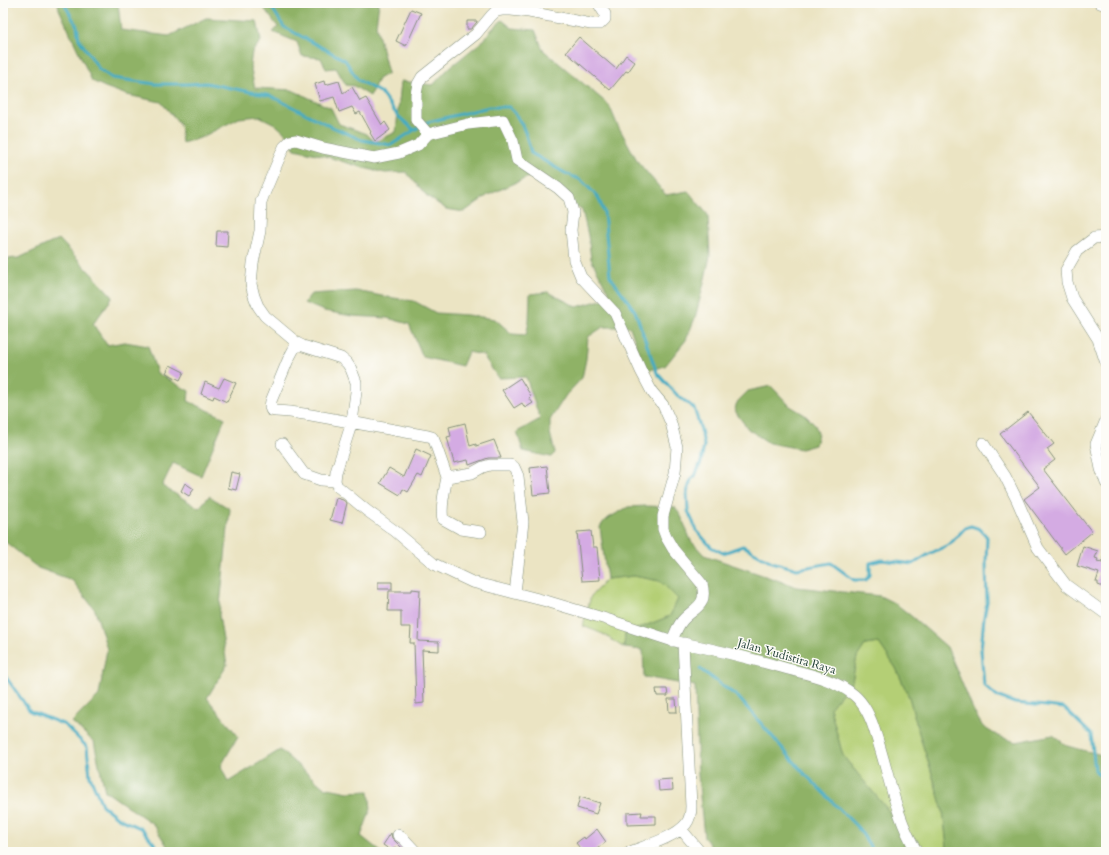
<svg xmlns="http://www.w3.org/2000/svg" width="1109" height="855" font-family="Cardo,serif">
	<rect width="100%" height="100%" fill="#fdfcf7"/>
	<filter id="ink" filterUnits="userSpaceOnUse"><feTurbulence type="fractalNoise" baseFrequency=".025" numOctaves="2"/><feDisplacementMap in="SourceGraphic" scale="8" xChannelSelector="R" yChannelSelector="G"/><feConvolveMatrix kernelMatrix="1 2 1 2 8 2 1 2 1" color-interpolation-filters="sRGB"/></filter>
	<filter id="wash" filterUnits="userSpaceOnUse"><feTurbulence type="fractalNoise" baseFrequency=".012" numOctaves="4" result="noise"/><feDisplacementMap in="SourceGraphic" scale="16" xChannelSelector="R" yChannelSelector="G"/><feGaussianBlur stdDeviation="0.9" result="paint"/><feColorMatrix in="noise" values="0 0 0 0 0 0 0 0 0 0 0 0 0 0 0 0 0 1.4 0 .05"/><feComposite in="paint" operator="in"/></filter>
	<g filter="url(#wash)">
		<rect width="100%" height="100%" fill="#ebe4c3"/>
		<path fill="#b4cf75" stroke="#6a8654" d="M634 576 660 581 678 599 670 616 625 634 624 648 603 634 583 626 591 596 607 579Z
			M879 643 896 668 909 697 921 740 930 767 943 811 947 846 942 852H907L897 821 843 756 830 708 852 681 857 657 865 645Z"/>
		<path fill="#8fb266" stroke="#57784d" d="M58 3H118L121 30 169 36 206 18 257 21 261 41 252 52 250 66 255 88 292 90 331 108 339 124 367 134 374 141H377L396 132 401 81 433 85 449 68 485 39 489 32 502 20 512 28 535 30 543 50 609 105 617 124 638 162 666 195 688 191 708 215 710 256 704 283 695 318 686 340 665 366 649 370 640 356 630 327H603L588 337 586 359 582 378 566 395 550 420V433L555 453 551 457 523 451 517 432 540 419 526 377 498 378 483 355 468 352 462 366 423 357 409 324 387 318 352 316 324 311 304 303 311 294 356 291 387 297 414 301 436 313 467 315 495 319 512 334 526 335 529 322 530 294 548 292 577 307 611 297 591 259 588 235 582 210 562 199 531 176 488 195 464 212 446 209 427 196 406 172 385 173 364 168 325 156 295 149 284 132 275 124 259 116 239 118 200 138 182 143 180 124 161 102 127 95 105 87 92 81 59 9Z
			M260 3H379L376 25 388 73 378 79 370 96 354 86 346 85 336 68 326 69 321 58 302 56 297 42 273 32 278 27Z
			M59 239 113 297 93 324 107 345 125 342 148 346 157 373 189 391 188 401 225 418 201 476 173 463 162 486 199 508 209 496 230 509 219 615 227 665 207 698 238 736 221 766 228 782 280 750 323 787 348 792 369 791 371 809 361 836 381 852H171L153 824 105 791 94 742 72 722 99 695 107 649 95 610 72 580 38 568 3 540V259L19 258Z
			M771 386 790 406 805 415 815 425 818 433 815 445 801 449 769 443 748 429 737 414 735 410 736 405 738 401 748 391Z
			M646 506 675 507 681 516 691 541 704 555 797 587 880 596 896 604 910 615 947 647 974 712 983 727 998 736 1016 742 1053 735 1067 746 1106 756V852H942L947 846 943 811 930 767 921 740 909 697 896 668 879 643 865 645 857 657 852 681 830 708 843 756 897 821 907 852H715L704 837 698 775 695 686 644 677 643 650 624 648 625 634 670 616 678 599 660 581 634 576 607 579 600 527 605 520 628 507Z"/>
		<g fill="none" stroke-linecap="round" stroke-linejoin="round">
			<path stroke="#43abc3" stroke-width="3" d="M65 3 66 7 77 26 79 39 99 69 112 78 156 84H188L206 83 271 96 330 126 362 140 391 145 419 127
				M269 3 284 27 345 60 358 80 381 93 398 116 414 130
				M424 124 428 122 489 107H509C522 120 527 135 531 153L565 173 581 180 598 197 604 212 610 276 635 311 657 373 678 396 694 408 701 430 704 445 701 462 695 476 691 479 687 493 688 511 697 531 711 547 723 553 743 546 772 562 797 569 831 563 854 580H866L870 575V563L882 560 913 564 929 554 950 544 965 528 971 526 980 529 987 537 986 563 987 602 984 617 981 650 984 685 996 696 1015 703 1046 706 1064 708 1091 734 1095 770 1106 783
				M700 669 738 697 804 773 859 829 874 852
				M3 673 30 711 65 725 87 747 90 776 102 805 118 818 142 829 158 848V852"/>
		</g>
		<g id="blocks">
			<path fill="#d4abe3" d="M411 9 421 13 406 46 396 41Z
				M467 21H477V22L471 29H467Z
				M579 37 616 69 626 55 635 62 628 72 626 71 610 90 566 52Z
				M324 81 325 85 339 81 343 93 352 87 360 101 366 98 382 125 385 122 390 130 375 141 370 133 371 132 360 112 356 114 352 107 339 112 334 97 320 101 315 84Z
				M217 231H228L227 247 216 246Z
				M170 365 184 372 180 380 166 373Z
				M224 378 236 383 227 402 214 396 213 399 201 394 205 382 219 388Z
				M520 378 531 396 529 398 533 403 525 408 522 403 514 408 502 390Z
				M1028 412 1054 444 1047 449 1055 460 1043 469 1092 532 1065 554 1024 499 1040 487 1000 434Z
				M465 423 470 446 476 444V446L494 440 501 458H488L469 465 468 460 454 463 447 437 451 436 449 427Z
				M416 449 431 456 422 477 418 475 408 492 403 489 400 495 380 483 389 468 404 477Z
				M547 466 550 493 533 495 530 468Z
				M231 472 240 474 236 490 228 488Z
				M185 483 194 489 189 496 181 491Z
				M336 498 343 500 347 503 342 523 330 520Z
				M591 531 593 547H597L600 580 582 581 577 532Z
				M1083 546 1098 551 1095 558 1098 559 1097 561 1102 562 1104 554 1106 555V588L1098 585V582H1096L1099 573 1077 566Z
				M378 582H392V589H378Z
				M412 589 420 590 418 641 439 642V651L422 650 424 703 416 704 414 643H410L411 627H401V611H388L389 591H412Z
				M656 689H667L668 696H657Z
				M668 699H676L677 712H669Z
				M672 779 673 790 659 791 658 780Z
				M580 797 600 803 596 814 577 808Z
				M642 812 641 816H656V824L627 825V813Z
				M597 829 606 842 593 852H583L576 843 584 837 585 839Z
				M391 833 392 838 406 852H402L395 847 392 851 383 845Z"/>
		</g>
	</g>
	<g filter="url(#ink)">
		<use href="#blocks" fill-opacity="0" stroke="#85907c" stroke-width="1"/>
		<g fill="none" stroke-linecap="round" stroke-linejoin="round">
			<g stroke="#85907c" stroke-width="12">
				<path id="minor" d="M598 3 605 14V19L600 24H591L529 12 511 10H502L496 11 491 16 476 34 422 77 418 84 416 94V120L428 134 418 145 399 153 374 158 323 148 296 140 290 141 284 147 264 194 261 202 260 231 253 263 251 284 254 296 258 306 265 316 297 343 303 346 341 358 347 363 351 369 356 382V392L352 422 336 472 335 481 337 486 366 510 395 531 434 564 472 582 546 601 606 619 670 640 683 643 691 806C691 812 690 819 686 824 676 837 645 846 630 852
					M1100 3 1106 5
					M428 134 468 124 503 120 513 141 517 160 558 188 569 198 573 212 571 230 574 260 581 277 615 313 641 371 652 392 663 405 671 423 677 447 675 473 663 516V529L666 537 673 549 702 584C708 607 694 607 682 621 677 627 675 633 672 641
					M1106 237 1094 238 1077 251 1066 270 1067 282 1072 298 1098 339 1106 363
					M297 343 288 360 271 401 270 407 271 410 276 411 290 412 311 415 428 436 432 437 434 440 447 477 472 473 483 467 490 465H510L514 467 518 476 523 522 515 593
					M1106 420 1096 444 1101 469 1106 483
					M983 443 1005 476 1017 500 1038 548 1066 585 1106 614
					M282 444 304 474 321 480 335 481
					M447 477C445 488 440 508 443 519L461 529 481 532
					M683 643C716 650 749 658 781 667 806 674 833 678 854 695 866 705 872 721 876 735 889 774 895 816 917 852
					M681 829 700 852
					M398 835 404 839 416 852"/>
			</g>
			<use href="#minor" stroke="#fff" stroke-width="11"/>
		</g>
	</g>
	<g text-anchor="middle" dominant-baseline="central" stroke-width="3" stroke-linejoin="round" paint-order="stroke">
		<g font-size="12" fill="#1f3d34" stroke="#fdfcf7">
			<text transform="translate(787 656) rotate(16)">Jalan Yudistira Raya</text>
		</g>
	</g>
	<rect width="1109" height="855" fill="none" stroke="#fdfcf7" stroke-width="16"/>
</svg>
